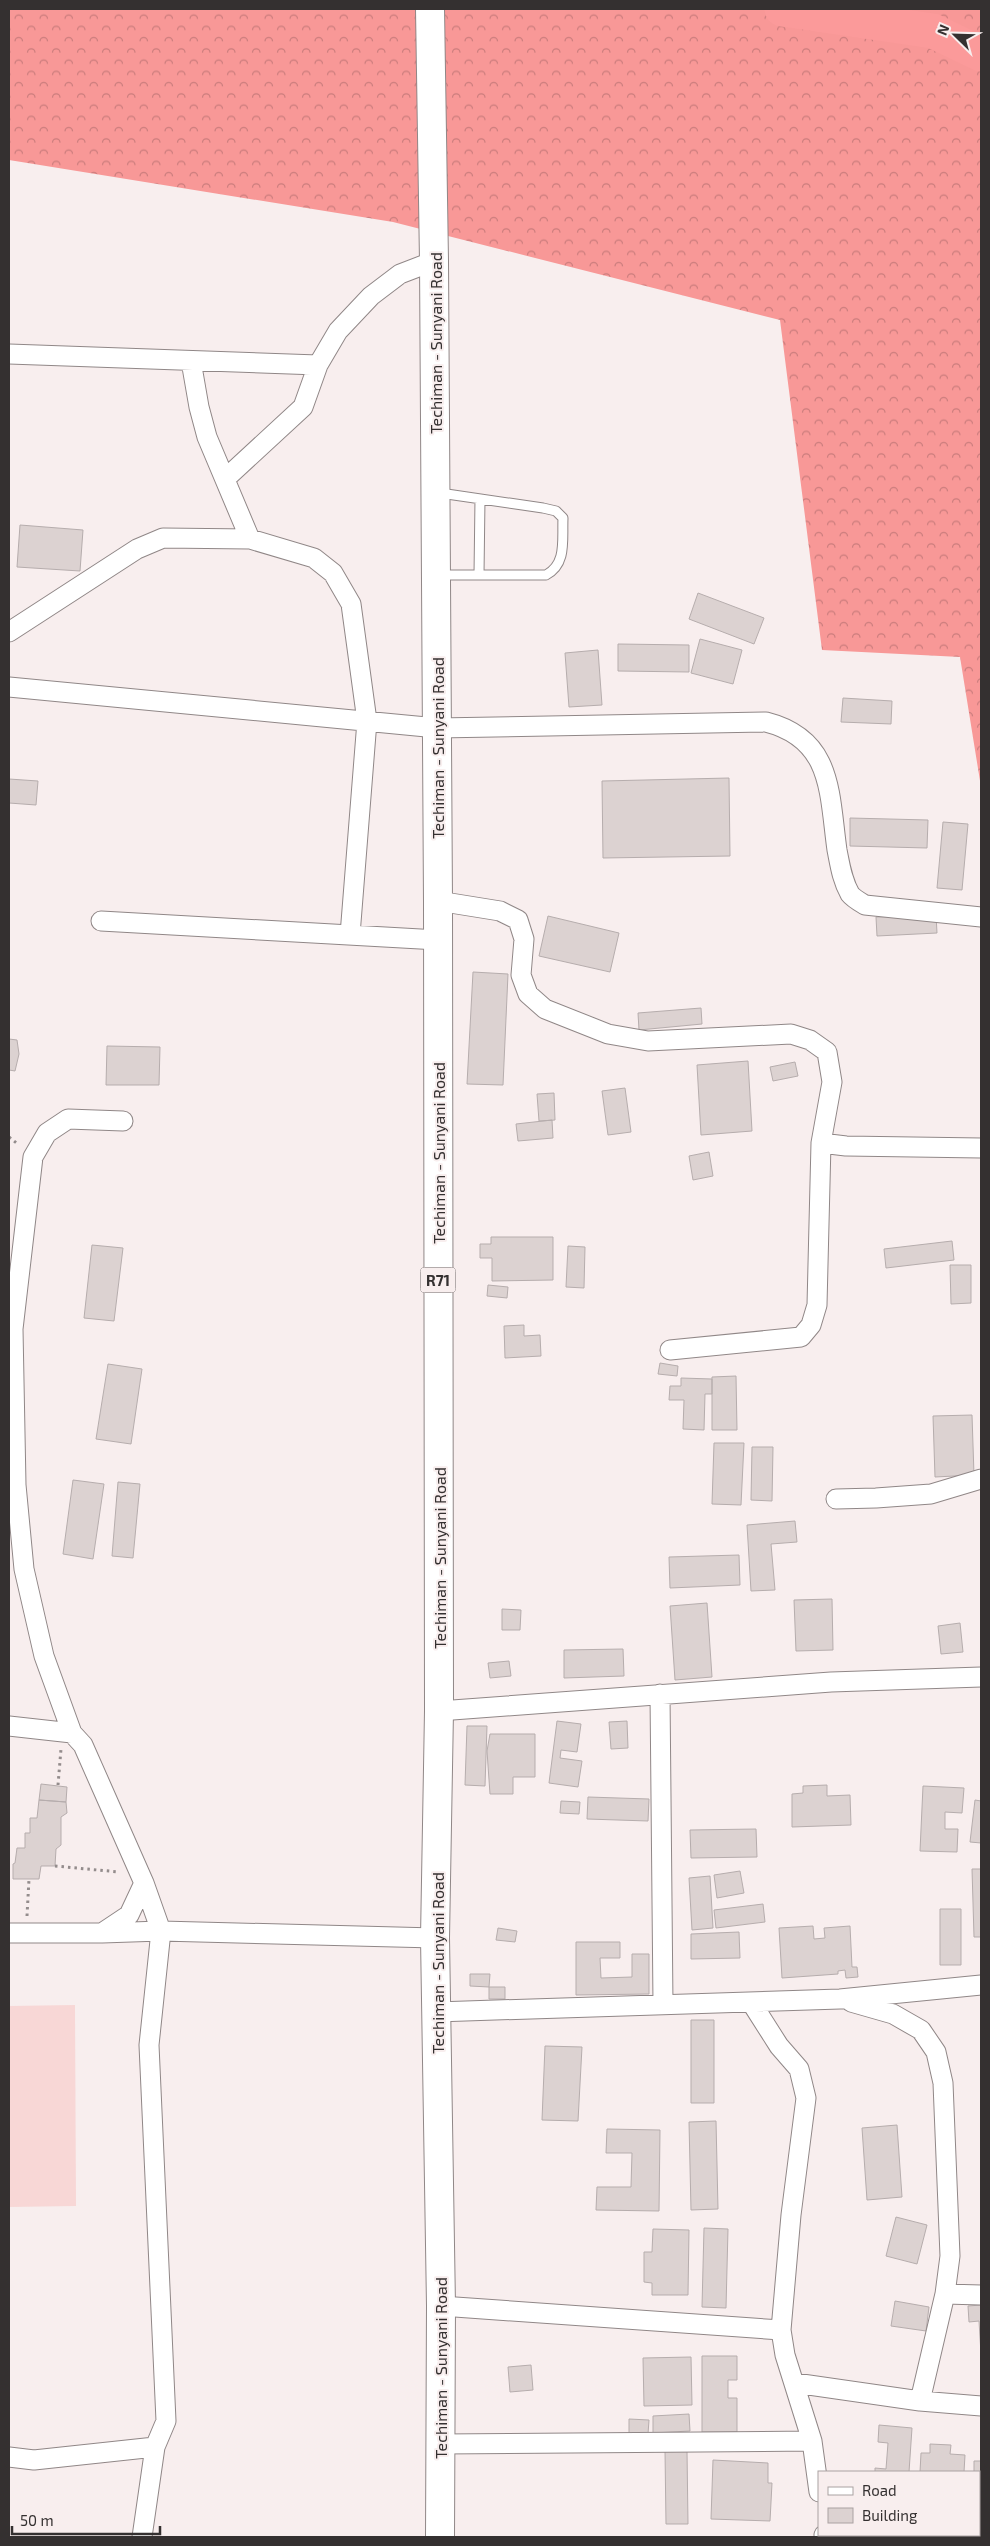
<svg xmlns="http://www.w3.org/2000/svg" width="990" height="2546" font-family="'Exo 2',sans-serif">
	<defs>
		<pattern id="forest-crowns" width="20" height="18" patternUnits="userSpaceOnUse" patternTransform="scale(1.25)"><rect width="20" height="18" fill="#f89897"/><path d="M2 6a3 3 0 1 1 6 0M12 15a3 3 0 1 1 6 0" fill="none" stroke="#ca7c7c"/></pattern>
	</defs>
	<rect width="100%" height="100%" fill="#f8eeee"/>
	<path fill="#f8d7d6" d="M75 2005 76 2206 9 2207V2006Z"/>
	<path fill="url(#forest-crowns)" d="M9 9H981V787L960 657 822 650 780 320 393 222 9 160Z"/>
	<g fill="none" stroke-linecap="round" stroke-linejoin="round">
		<path stroke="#fb9a9a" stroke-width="35" d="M782 9 933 31 981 54"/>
	</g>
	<path fill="#dcd2d1" stroke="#b6adad" d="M20 525 83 530 80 571 17 567Z
		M698 593 764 618 754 644 689 619Z
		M700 639 742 650 733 684 691 673Z
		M618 644 689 645V672L618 671Z
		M598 650 602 705 569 707 565 653Z
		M843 698 892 701 891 724 841 722Z
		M729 778 730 856 603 858 602 781Z
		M9 779 38 781 36 805 9 803Z
		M850 818 928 820 927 848 850 846Z
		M943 822 968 824 962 890 937 888Z
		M936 915 937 933 877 936 876 917Z
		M548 916 619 933 610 972 539 956Z
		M473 972 508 974 503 1085 467 1084Z
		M701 1008 702 1024 639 1030 638 1013Z
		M9 1039 17 1040 19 1054 15 1071 9 1070Z
		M107 1046 160 1047 159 1085H106Z
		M748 1061 752 1131 701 1135 697 1065Z
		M795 1062 798 1076 773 1081 770 1067Z
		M625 1088 631 1132 608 1135 602 1091Z
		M554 1093 555 1120 539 1121 537 1094Z
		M552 1120 553 1138 518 1141 516 1124Z
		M709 1152 713 1176 693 1180 689 1156Z
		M491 1237H553V1280L492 1281V1258H480V1244H491Z
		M952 1241 954 1260 886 1268 884 1249Z
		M92 1245 123 1248 114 1321 84 1318Z
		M568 1246 585 1247 584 1288 566 1287Z
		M950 1265H971V1303L951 1304Z
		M488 1285 508 1287 507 1298 487 1296Z
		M524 1325V1336L540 1335 541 1356 505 1358 504 1326Z
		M660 1363 678 1366 677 1376 658 1374Z
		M108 1364 142 1369 131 1444 96 1439Z
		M736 1376 737 1430H712V1377Z
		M681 1378 712 1379V1394H705L704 1430 683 1429 684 1400H669L670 1386H681Z
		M972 1415 974 1475 935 1477 933 1416Z
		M714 1443H744L741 1505 712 1504Z
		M752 1447H773L772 1501 751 1500Z
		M73 1480 104 1484 93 1559 63 1554Z
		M118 1482 140 1484 133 1558 112 1556Z
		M795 1521 797 1542 771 1544 775 1590 751 1591 747 1525Z
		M739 1555 740 1585 670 1588 669 1557Z
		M832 1599 833 1650 796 1651 794 1600Z
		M707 1603 712 1677 675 1680 670 1606Z
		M502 1609 521 1610 520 1630H502Z
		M960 1623 963 1652 941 1654 938 1626Z
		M623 1649 624 1676 564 1678V1650Z
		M509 1661 511 1676 490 1678 488 1663Z
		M557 1721 581 1724 577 1752 561 1750 560 1758 582 1761 578 1787 549 1783Z
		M627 1721 628 1748 611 1749 609 1722Z
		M467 1726H487L485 1786 465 1785Z
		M490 1734H535V1777H513V1794H490L487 1751Z
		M41 1784 67 1787 66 1802 39 1800Z
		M827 1785V1796L850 1795 851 1825 792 1827V1794L803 1793V1786Z
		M923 1786 964 1788 962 1813 945 1812V1829H958L957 1852 920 1851Z
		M588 1797 649 1799 648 1821 587 1819Z
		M39 1800 66 1802 67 1813 61 1817V1845L56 1849 55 1866H41L39 1879H13V1864L15 1863 17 1848H25V1833H30V1818H37Z
		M975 1800 981 1801V1843L970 1842Z
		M561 1801 580 1802 579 1814 560 1813Z
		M756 1829 757 1857 691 1858 690 1830Z
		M972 1869H981V1937H974Z
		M740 1871 744 1893 717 1898 714 1875Z
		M710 1876 713 1928 692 1930 689 1878Z
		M763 1904 765 1922 716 1928 714 1910Z
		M940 1909H961V1965H940Z
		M813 1926 814 1939 825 1938 824 1928 850 1926 852 1967H857L858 1977 846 1978 845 1970 838 1971V1974L782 1978 779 1928Z
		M498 1928 517 1931 515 1942 496 1940Z
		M739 1932 740 1958 691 1959V1934Z
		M576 1942H620V1958H600L601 1978 632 1977V1954H649V1994L576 1995Z
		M470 1974H490L489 1987 470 1986Z
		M489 1987H505V1999H489Z
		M691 2020H714V2103H691Z
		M545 2046 582 2047 578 2121 542 2120Z
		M716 2121 718 2209 691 2210 689 2122Z
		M897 2125 902 2197 867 2200 862 2128Z
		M607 2129 660 2130 659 2211 596 2210 597 2187H631L632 2153H606Z
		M896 2217 927 2225 917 2264 886 2256Z
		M704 2228 728 2229 726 2308 702 2307Z
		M653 2229 689 2230 688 2295H652V2283L644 2282V2252H652Z
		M895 2301 929 2307 926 2331 891 2326Z
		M981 2305V2354L979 2321 969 2322 968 2306Z
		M702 2356H737V2380H728V2398H737V2432H702Z
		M691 2357 692 2405 644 2406 643 2358Z
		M531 2365 533 2390 510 2392 508 2367Z
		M689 2414 690 2431 653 2433V2416Z
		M629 2419 649 2420 648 2434 629 2433Z
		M879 2425 912 2428 909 2472H875V2468L886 2469 888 2443 878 2442Z
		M930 2444 951 2445 950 2454 965 2455 964 2472H920L921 2453H930Z
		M665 2451H687L688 2524H666Z
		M713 2460 768 2463V2483H772L770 2521 711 2519Z
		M974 2461H981V2509H979V2472H974Z"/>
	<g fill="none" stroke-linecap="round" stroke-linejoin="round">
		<g stroke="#908787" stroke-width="11">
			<path id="lane" d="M439 575H546C567 564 562 540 563 518L556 511 543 508 440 493
				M479 575 480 499"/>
		</g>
		<g stroke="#908787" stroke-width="21">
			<path id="street" d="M9 354 318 365 338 331 371 296 400 274 434 261
				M191 361 199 407 207 437 250 539
				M225 479 303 407 318 365
				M9 632 137 549 163 538 250 539 314 558 333 573 351 604 367 721 350 935
				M9 687 437 728 766 722C833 739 829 793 837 850 840 865 842 880 850 894 853 898 860 902 865 905L981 917
				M438 901 500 911 518 920 524 939 521 975 528 994 545 1009 608 1034 648 1041 791 1034 810 1040 827 1052 832 1082 821 1143 817 1305 811 1325 801 1337 670 1350
				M101 921 438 940
				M123 1121 68 1119 47 1133 33 1157 13 1329 16 1485 24 1569 44 1656 72 1733 83 1745 102 1788 144 1883 161 1931 435 1938
				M821 1143 846 1146 981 1148
				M836 1499 876 1498 931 1494 981 1479
				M660 1694 663 2004
				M439 1711 831 1682 981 1677
				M9 1726 72 1733
				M9 1933H102L161 1931 149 2045 166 2421 155 2447 34 2460 9 2457
				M102 1933 129 1915 144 1883
				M751 2002 779 2046 799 2069 806 2098 791 2215 781 2330
				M851 2002 893 2014 921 2030 936 2052 943 2083 950 2256 945 2294 920 2401
				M436 2012 840 1999 981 1985
				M945 2294 981 2295
				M441 2306 781 2330 785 2355 812 2441 819 2492
				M795 2383 920 2401 981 2406
				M441 2444 812 2441
				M824 2535 825 2537
				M142 2537 155 2447"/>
		</g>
		<g stroke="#908787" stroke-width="30">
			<path id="primary" d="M430 9 434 261 438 901 439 1711 435 1938 441 2306 440 2537"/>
		</g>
		<path stroke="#938c8c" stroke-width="3" stroke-dasharray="2.5 4" stroke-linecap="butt" d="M9 1137 19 1145
			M58 1785 61 1749
			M55 1866 119 1872
			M27 1916 29 1879"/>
		<use href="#lane" stroke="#fff" stroke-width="9"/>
		<use href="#street" stroke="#fff" stroke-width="19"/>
		<use href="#primary" stroke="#fff" stroke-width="28"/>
	</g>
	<g text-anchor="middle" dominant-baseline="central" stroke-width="4" stroke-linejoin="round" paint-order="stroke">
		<rect fill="#f8eeee" stroke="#6f6969" stroke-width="1" x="420.5" y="1267.5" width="35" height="25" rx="4"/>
		<g font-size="15" font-weight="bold" fill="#343030">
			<text x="438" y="1280">R71</text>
		</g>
		<g font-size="16" fill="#343030" stroke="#f8eeee">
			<text transform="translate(435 343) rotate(-90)">Techiman - Sunyani Road</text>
			<text transform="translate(437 748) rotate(-90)">Techiman - Sunyani Road</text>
			<text transform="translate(438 1153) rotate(-90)">Techiman - Sunyani Road</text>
			<text transform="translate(439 1558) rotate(-90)">Techiman - Sunyani Road</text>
			<text transform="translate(437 1963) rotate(-90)">Techiman - Sunyani Road</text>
			<text transform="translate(440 2368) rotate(-90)">Techiman - Sunyani Road</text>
		</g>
	</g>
	<rect width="990" height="2546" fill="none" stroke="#343030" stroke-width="20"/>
	<rect x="818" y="2471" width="162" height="65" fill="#f8eeee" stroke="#aaa2a2"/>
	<rect x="828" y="2487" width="25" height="8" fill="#ffffff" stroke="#aaa2a2"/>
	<text x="862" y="2496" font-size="15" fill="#343030">Road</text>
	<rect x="828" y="2508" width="25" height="15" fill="#dcd2d1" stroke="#aaa2a2"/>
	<text x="862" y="2521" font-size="15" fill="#343030">Building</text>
	<g transform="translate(955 35) rotate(293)" stroke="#f8eeee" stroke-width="4" paint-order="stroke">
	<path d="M0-4L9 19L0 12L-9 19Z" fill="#343030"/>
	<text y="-8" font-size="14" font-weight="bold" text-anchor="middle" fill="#343030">N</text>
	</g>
	<path d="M12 2526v8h148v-8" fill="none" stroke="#343030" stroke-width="2.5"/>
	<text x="20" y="2526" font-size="15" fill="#343030" stroke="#f8eeee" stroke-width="4" paint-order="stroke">50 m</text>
</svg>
